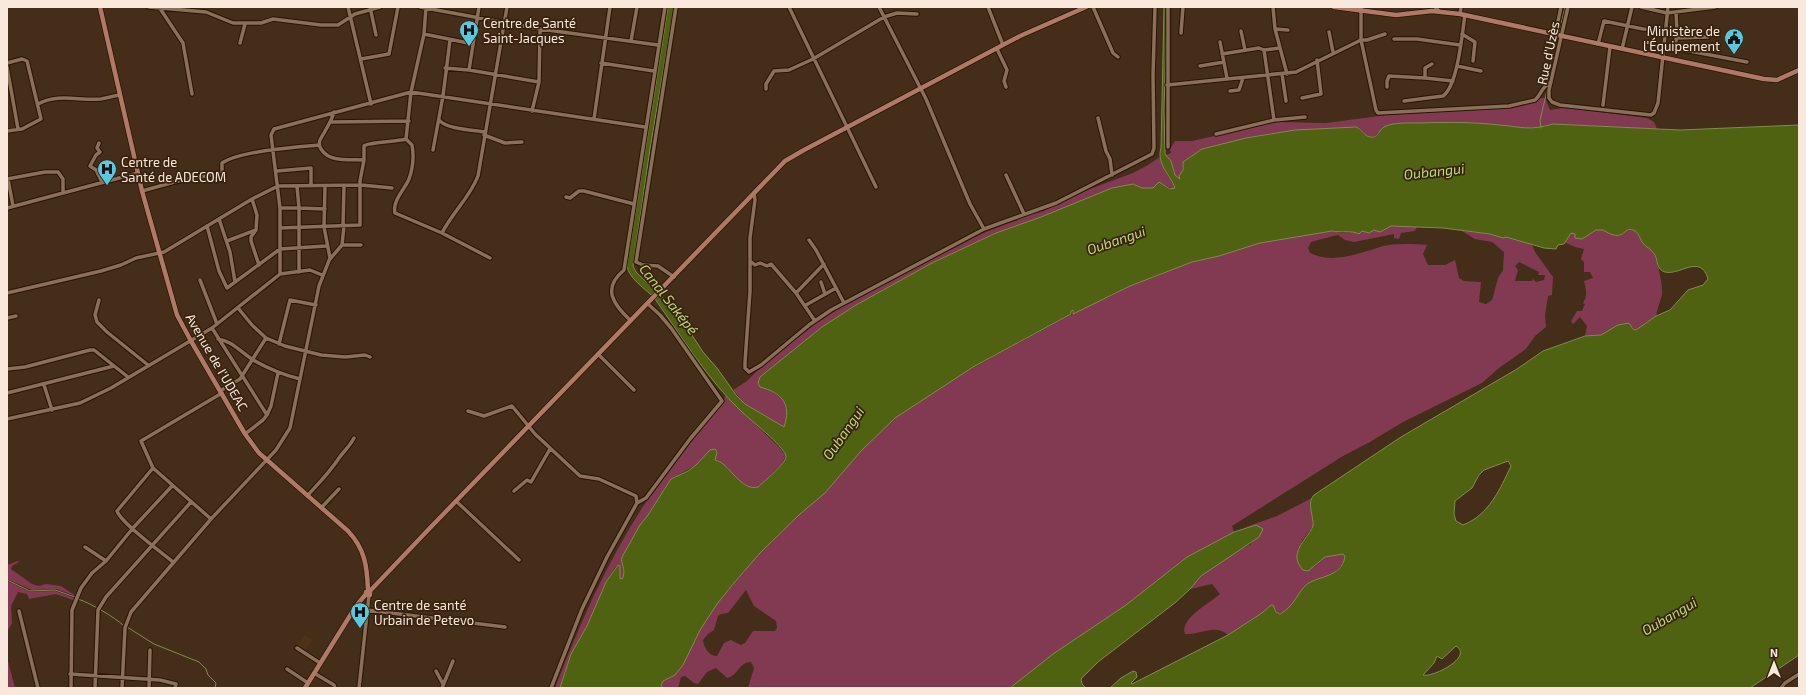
<svg xmlns="http://www.w3.org/2000/svg" width="1806" height="695" font-family="'Exo 2',sans-serif">
	<rect width="100%" height="100%" fill="#442d19"/>
	<path fill="#4e3218" d="M304 635 313 640 305 650 297 646Z"/>
	<path fill="#823a52" fill-rule="evenodd" d="M1541 98H1545L1550 110 1562 108 1584 110 1647 118 1654 122 1657 129 1553 124 1531 129H1519L1500 125 1451 123 1394 125 1383 128 1373 137C1364 138 1364 129 1356 127L1274 133 1246 138 1202 149 1183 162 1181 181 1175 175 1171 161 1165 154V151L1166 155 1171 153 1170 149 1175 141H1192L1277 122 1326 123 1387 115 1502 108 1520 105Z
		M1160 157 1166 173 1175 187 1173 189 1160 183 1153 188 1144 189 1133 184 1112 188 1041 218 996 233 932 263 856 305 822 327 760 377 758 383 760 387C782 394 792 404 784 427L745 404 733 390 747 381 762 366 814 325 844 305 981 234 1027 216 1044 211 1079 193 1133 173 1148 165Z
		M1391 226 1417 227 1415 231 1401 233 1399 239 1394 238V234L1354 242 1345 240 1338 235 1333 236 1311 242 1308 248 1310 253C1333 264 1357 254 1380 247 1394 243 1412 244 1427 245L1423 254 1428 265H1445L1455 260 1459 278 1464 281 1481 282 1479 302 1486 304 1492 300 1498 278 1503 270 1504 252 1492 242 1475 239 1462 231 1490 234 1503 238 1506 236 1532 245 1535 252 1553 277 1552 295 1548 296 1545 315 1546 327 1535 336 1526 349 1499 368 1482 383 1403 422 1370 442 1343 456 1232 526 1234 532 1182 561 1126 605 1053 654 1010 688H748L754 668 751 662C739 662 738 676 727 678L716 668 707 672 698 684 694 683 685 676 681 677 678 688H663L661 685 663 681 675 675 683 665 700 630 717 604 760 553 800 514 825 493 861 451 895 418 912 405 951 381 954 378 1085 307 1109 297 1130 286 1192 262 1219 256 1260 243 1288 238 1332 231 1341 233 1374 230 1380 232ZM1519 262 1539 272 1538 275H1545L1544 280 1536 282 1533 279 1532 281H1515L1518 270 1515 266ZM746 590 754 606 776 621 777 628 775 631H753L745 643 741 645 731 640 724 643 717 656C709 656 704 648 703 640L708 634 714 630 718 616 721 614 728 613Z
		M1596 230H1603C1625 244 1623 226 1634 230 1640 233 1639 237 1642 242 1646 247 1653 249 1655 255 1658 264 1663 286 1662 295 1660 302 1657 309 1656 316L1636 330 1627 323 1601 335 1585 336 1587 326 1580 317 1573 324 1571 321 1577 311H1582L1585 304 1583 303C1588 296 1586 289 1584 281L1593 278 1590 272H1584V262L1581 259 1584 249 1575 247 1564 242 1571 233 1576 234 1582 239Z
		M725 395 780 448 786 456 781 465 758 487C744 491 733 472 723 464 721 462 718 461 715 459L716 454 710 450 696 465 671 479 648 515 640 525 622 557C621 565 626 567 623 578L620 579V566H616L606 582 587 626 571 654 560 688H555C579 625 607 562 644 505 668 468 697 436 724 402Z
		M1312 498 1310 501 1313 526 1302 541 1298 552 1314 567 1325 557 1343 554 1345 556C1343 570 1329 576 1317 581 1313 582 1311 582 1308 585 1300 594 1292 613 1278 613L1271 605 1262 613 1228 635C1216 623 1200 635 1185 634 1179 619 1210 603 1220 594L1212 584 1190 589C1205 569 1228 555 1251 544L1256 525 1243 528 1277 516Z
		M18 561 19 562 12 566 11 569 32 584 39 586 46 584 61 586 76 596 56 589 32 590 9 580 7 578V565Z
		M7 581 30 592 55 591 74 598 73 600 56 594 29 599 27 594 18 592 11 606 12 623 7 632Z
		M7 661H8L15 688H7Z"/>
	<path fill="#4f6212" stroke="#828a4f" fill-rule="evenodd" d="M668 7H674L650 149 633 266 636 272 656 291 651 295C643 287 629 278 627 266Z
		M1164 7H1167L1164 109 1165 154 1171 161 1175 175 1180 179 1179 176 1183 170V162L1202 149 1246 138 1295 130 1356 127C1362 129 1364 136 1370 137 1377 139 1379 130 1384 127 1393 122 1410 123 1420 123 1446 122 1474 122 1499 125 1523 127 1529 131 1553 124L1680 130 1799 125V655L1750 688H1110L1121 678 1133 671 1136 672 1137 677 1131 683 1132 684 1228 635 1262 613 1271 605H1273L1276 612 1280 614C1294 606 1295 597 1305 586 1316 575 1342 579 1345 556L1343 554 1325 557 1308 571 1303 570C1287 553 1307 540 1313 526 1314 516 1306 503 1314 495L1401 437 1517 369 1543 351 1585 336 1601 335 1618 325 1629 323 1633 329 1636 330 1656 316 1670 310 1688 290 1703 285 1708 279C1701 253 1679 276 1665 272 1657 270 1658 262 1655 255 1652 249 1645 247 1642 242 1639 237 1639 232 1633 230 1623 226 1625 244 1603 230H1596L1582 239 1575 238V234L1571 233 1564 244 1558 245 1556 249 1544 248 1506 237 1503 238 1490 234 1443 228 1391 226 1380 232 1374 230 1369 233 1362 231 1359 234C1352 230 1341 233 1332 231L1260 243 1219 256 1192 262 1130 286 1073 314V310L1071 311V314L973 367 895 418 861 451 825 493 800 514 760 553 734 583 717 604 700 630 683 665 675 675 663 681 661 685 663 688H560L571 654 587 626 606 582 618 565 620 566V579L623 578C626 566 620 565 622 557L640 525 648 515 671 479 688 471 696 465 710 450 715 449 717 452 715 460C718 461 721 462 723 464 733 472 744 491 758 487 763 482 787 463 786 456 783 445 750 420 741 411 707 379 682 337 655 299L660 295 675 309 703 352 717 368 736 395 745 404 784 427C792 404 782 393 760 387L758 383 760 377 822 327 856 305 932 263 996 233 1041 217 1112 188 1133 184 1142 188H1153L1159 182 1170 189 1175 188C1171 176 1156 164 1161 148ZM1508 461 1511 466C1500 489 1489 515 1463 525L1456 521 1454 514 1455 501 1472 488 1479 475 1484 470ZM1456 646C1474 657 1432 678 1423 675L1434 663 1437 656 1442 659Z
		M1256 525 1263 529 1259 537 1201 576 1190 589 1176 602 1098 662 1081 679 1082 684 1086 688H1010L1053 654 1126 605 1187 557 1234 532Z"/>
	<g fill="none" stroke-linecap="round" stroke-linejoin="round">
		<path stroke="#828a4f" stroke-width="1" d="M1559 32 1565 7
			M1541 128 1540 120 1547 91
			M7 580 30 591 55 590 75 597
			M78 599C92 604 113 616 124 626
			M127 627 154 644 199 662 206 669 208 675 216 683 215 688"/>
		<g stroke="#2a1502" stroke-width="5.5">
			<path id="minor" d="M149 7 206 12 233 23H261L273 19 321 25H338L355 14 380 7
				M159 7 183 43 192 94
				M348 7 371 104
				M370 7 376 35
				M420 7 540 29 658 45
				M789 7 876 187
				M879 7 926 99 970 204 984 229
				M988 7 1003 45
				M1093 7 1113 53 1118 57
				M1168 7V147
				M1273 7 1275 29 1287 74
				M1361 7V40L1376 110 1378 113 1509 106 1535 100C1543 93 1540 88 1551 82
				M1435 7 1440 12
				M1568 7 1549 90V98L1552 102 1560 105 1651 115 1654 113 1658 103 1668 7
				M1641 7 1667 13 1715 7
				M1460 14 1461 7
				M1275 29 1288 30
				M1241 31 1245 50
				M1329 32 1333 52
				M1181 33 1183 7
				M424 34 473 44
				M1462 34 1475 42 1473 61
				M1555 35 1561 7
				M1676 38 1708 37
				M1394 39H1417L1460 45
				M631 41 637 7
				M1220 42 1227 78
				M240 43 245 24
				M1598 44 1604 21 1643 29 1665 31
				M1663 46 1747 62
				M1675 48 1677 32 1676 12
				M997 49 1007 70 1004 81 1006 87
				M1622 49 1632 7
				M1222 54 1259 48 1264 50
				M361 59 389 54 398 7
				M7 63 22 59 27 61 41 119 22 129 7 131
				M601 63 654 71
				M1432 64 1425 68V78L1453 81
				M1200 66 1224 62
				M1457 66 1481 71
				M7 67 18 129
				M445 68 469 70 539 82
				M469 70 479 7
				M1282 74 1286 101
				M1167 85 1296 72 1361 40H1367L1385 34
				M1387 87V81L1389 76 1425 78
				M766 89V84L774 71 789 70 813 59 884 17 897 13 917 14
				M1230 91 1239 90 1243 78
				M1302 98 1321 94 1317 60
				M1404 101 1443 96C1458 85 1462 34 1465 15
				M38 104C58 93 79 101 101 99 107 98 113 96 120 95
				M1603 105 1610 47
				M532 111 539 82 540 29
				M334 112C331 123 325 130 320 140 319 143 319 146 321 149 330 163 349 159 364 160
				M1098 118 1106 151 1110 159 1112 175
				M594 119 610 7
				M439 120C446 129 473 130 485 132
				M1274 120 1264 50 1280 48
				M332 122 409 121
				M1216 134 1274 120 1305 117
				M484 135 505 143 522 142
				M406 139 412 145C414 156 413 168 409 179 405 189 392 201 395 213L442 233 490 258
				M99 143 97 148 100 152 96 155 90 166 96 170 102 182
				M433 150 443 96 450 40
				M277 171 311 168V186
				M1006 175 1024 214
				M7 179 45 172H58L63 179V192
				M8 179 13 206
				M142 191 178 181 222 173V163C240 151 296 147 319 145
				M754 193 755 200 750 238V291L745 362V368L749 372 761 365 809 325 831 310 984 229 1056 203 1152 154 1154 148 1153 75 1155 7
				M566 197 570 198 579 191H584L634 204
				M252 199 257 215 256 230 251 237V241L259 265
				M7 208 138 173
				M280 208H299L297 186
				M219 219 230 252 235 282
				M207 226 219 271 227 288 280 249 326 246
				M343 226 344 186
				M280 228 360 225V181L364 160V146C368 142 396 142 406 139L411 92 424 34 426 7
				M442 233C452 213 470 197 478 176L507 7
				M809 240 816 250 844 303
				M227 241 256 230
				M342 245H361
				M330 259 342 245 344 226
				M750 261 755 265 760 263 767 266 771 264 796 293 815 321
				M299 272V208L325 209
				M280 274V208L271 135 274 129 411 92 645 127
				M674 277 658 266 643 265 636 262 676 7
				M200 280 217 324
				M821 282 825 294
				M7 293 101 271 121 265 136 258 164 252 252 199 278 186 361 185 392 188
				M796 293 824 264
				M99 300 95 315 97 322 107 332 148 365
				M806 305 836 288
				M238 308 252 325 266 338
				M7 318 16 316
				M631 321C614 305 601 289 624 270L665 7
				M212 328 267 415 263 420 245 434
				M218 339C233 341 241 353 255 361 269 369 284 375 300 379
				M279 344 290 300 316 305
				M598 354 634 390
				M7 369 25 367 90 350H94L128 377
				M44 385 52 410
				M220 391 240 379 266 338 285 346 321 355 345 357 365 355 370 357
				M7 393 114 366
				M468 411 484 416 512 406 535 434 580 476 599 479 636 496 637 503
				M267 415 271 406 278 373
				M7 419 80 403 111 388 212 328 280 274 310 270 322 275
				M153 468 117 511C121 523 161 552 173 562
				M514 491 527 480 531 482 550 449
				M307 496C318 484 330 472 339 458 344 451 350 446 354 438
				M456 501 519 560
				M321 508 339 489
				M211 519 153 468 141 441 222 393
				M85 547 106 561
				M367 610 505 627
				M19 611 38 688
				M297 648 320 663
				M287 669 308 683
				M436 671 443 684
				M314 673 334 685 335 688
				M70 674 160 680 176 684 175 688
				M71 688 72 610 81 588 92 573 106 561 133 528 172 486
				M95 688 98 610 106 597 191 502
				M122 688 125 628 131 612 211 519 276 450 290 428 319 286 330 258 324 227 325 186
				M149 688 150 650
				M359 688 369 595
				M442 688 453 661
				M551 688 582 609 607 557 637 503 646 498 690 439 722 401 671 328 660 315 648 304
				M1781 688 1785 683 1799 674"/>
		</g>
		<g stroke="#2a1502" stroke-width="6">
			<path id="major" d="M100 7 142 191 177 315 191 341 245 434 259 453 348 531C365 549 367 566 368 590
				M1334 7 1396 15 1432 11 1460 14 1764 79 1777 80 1799 70
				M366 594 370 595V591L428 530 785 161 804 150 1020 36 1086 7
				M305 688 356 606 366 594V592"/>
		</g>
		<use href="#minor" stroke="#8a705a" stroke-width="3.5"/>
		<use href="#major" stroke="#af7867" stroke-width="4.5"/>
	</g>
	<defs>
		<g id="hospital-pin" transform="scale(1)"><path d="M0 17L-7.5 6A9.5 9.5 0 1 1 7.5 6Z" fill="#56c9e1" stroke="#39230f"/><path d="M-5-5h3v3.5h4V-5h3V5h-3V1.5h-4V5h-3Z" fill="#111"/></g>
		<g id="civic-pin" transform="scale(1)"><path d="M0 17L-7.5 6A9.5 9.5 0 1 1 7.5 6Z" fill="#56c9e1" stroke="#39230f"/><path d="M-.6-6.5H3V-4.5H.6V-3L4-1V1h2V6H-6V1h2V-1L-.6-3ZM-1.2 2.5V6h2.4V2.5Z" fill="#111"/></g>
	</defs>
	<g fill-rule="evenodd">
		<use href="#hospital-pin" x="469" y="30"/>
		<use href="#civic-pin" x="1734" y="38"/>
		<use href="#hospital-pin" x="107" y="169"/>
		<use href="#hospital-pin" x="360" y="612"/>
	</g>
	<g text-anchor="middle" dominant-baseline="central" stroke-width="3.5" stroke-linejoin="round" paint-order="stroke">
		<g font-size="13" fill="#f8e9dc" stroke="#39230f" text-anchor="start">
			<text x="483" y="23">Centre de Santé<tspan x="483" dy="15">Saint-Jacques</tspan></text>
			<text x="1720" y="31" text-anchor="end">Ministère de<tspan x="1720" dy="15">l'Équipement</tspan></text>
			<text x="121" y="162">Centre de<tspan x="121" dy="15">Santé de ADECOM</tspan></text>
			<text x="374" y="605">Centre de santé<tspan x="374" dy="15">Urbain de Petevo</tspan></text>
		</g>
		<g font-size="13" fill="#f8e9dc" stroke="#39230f">
			<text transform="translate(1548 53) rotate(-78)">Rue d'Uzès</text>
			<text transform="translate(217 362) rotate(60)">Avenue de I'UDEAC</text>
		</g>
		<g font-size="14" font-style="italic" fill="#bdda73" stroke="#39230f">
			<text transform="translate(1434 171) rotate(-6)">Oubangui</text>
			<text transform="translate(1116 240) rotate(-19)">Oubangui</text>
			<text transform="translate(669 299) rotate(52)">Canal Saképé</text>
			<text transform="translate(843 433) rotate(-55)">Oubangui</text>
			<text transform="translate(1669 616) rotate(-30)">Oubangui</text>
		</g>
	</g>
	<rect width="1806" height="695" fill="none" stroke="#f8e9dc" stroke-width="16"/>
	<g transform="translate(1774 663)" stroke="#39230f" stroke-width="3" paint-order="stroke">
	<path d="M0-3L7 15L0 10L-7 15Z" fill="#f8e9dc"/>
	<text y="-6" font-size="11" font-weight="bold" text-anchor="middle" fill="#f8e9dc">N</text>
	</g>
</svg>
